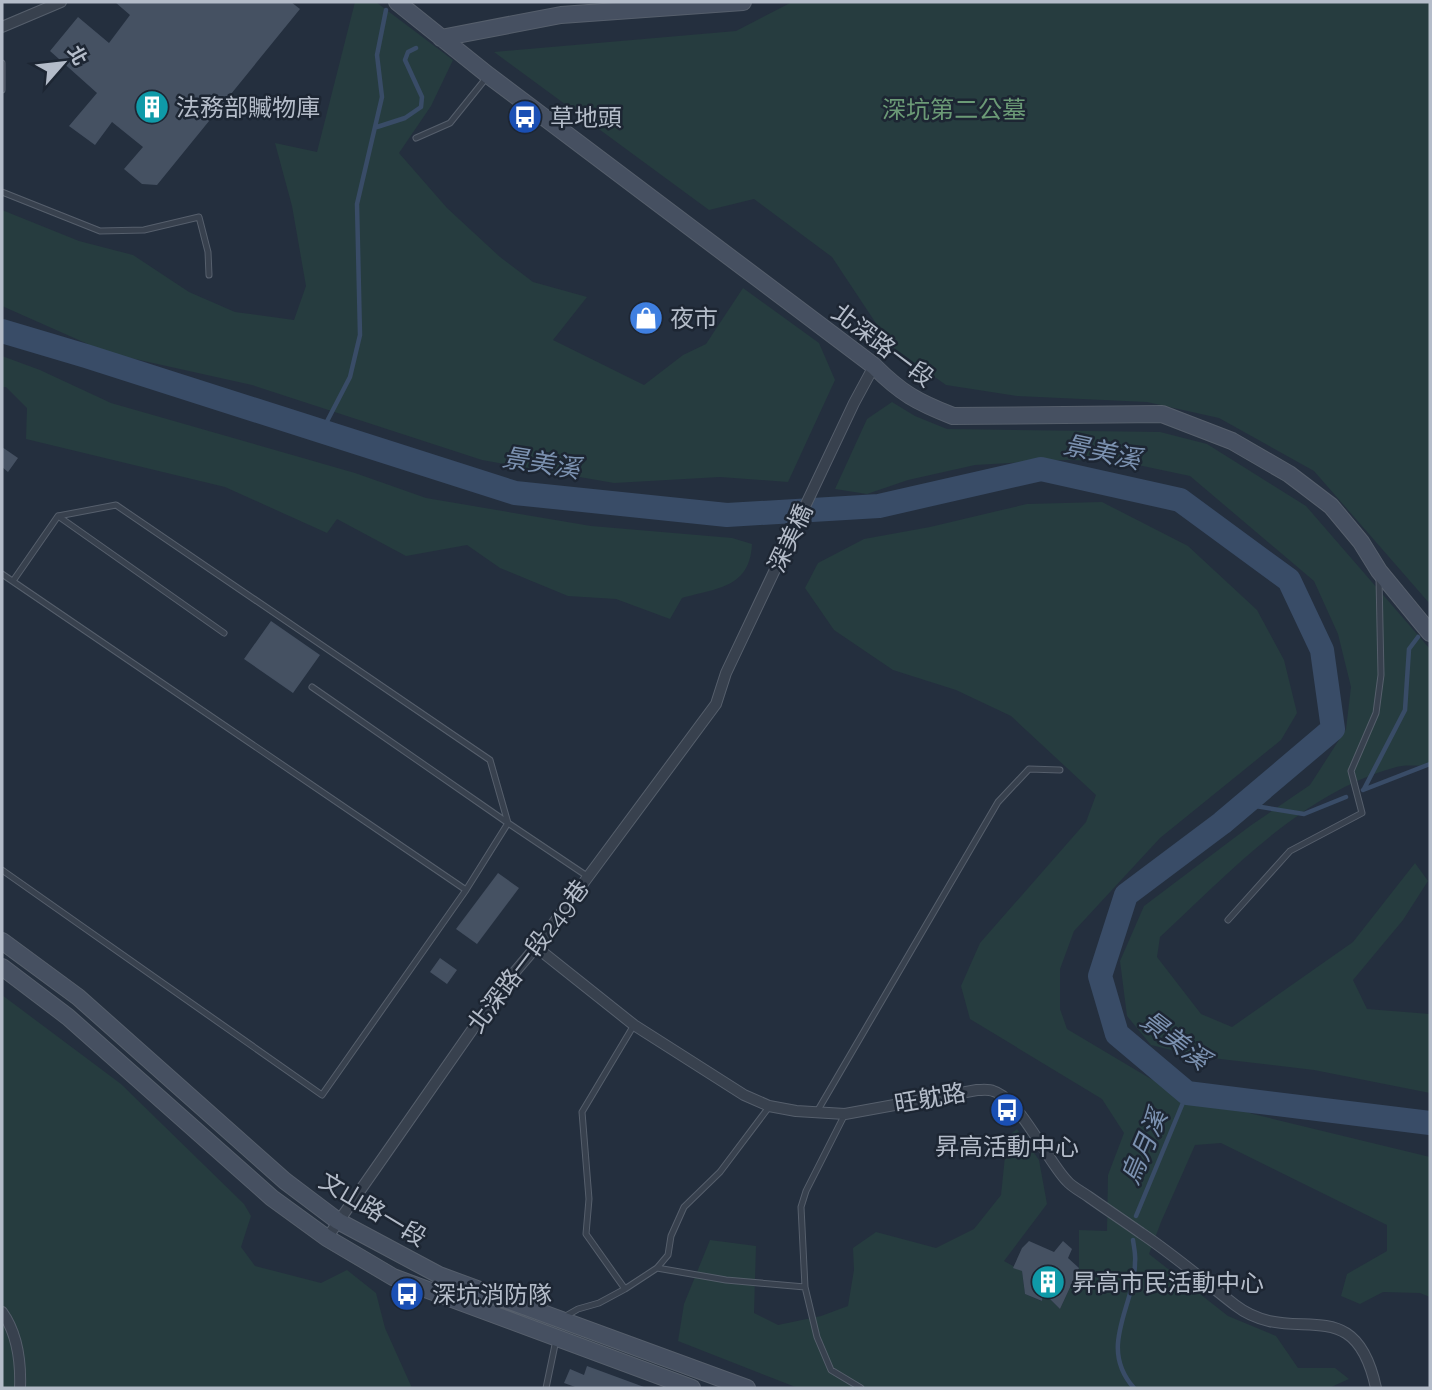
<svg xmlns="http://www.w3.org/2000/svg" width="1432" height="1390" font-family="Raleway,'Noto Sans TC',sans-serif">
	<rect width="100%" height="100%" fill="#242f3e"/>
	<path fill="#263c3f" d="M355 2H376L453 60 431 106 399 153 447 208 500 257 533 282 587 297 553 340 644 385 683 355 706 344 743 288 819 343 835 380 788 482 720 477 614 483 482 460 252 385 108 353 2 306V210L79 241 133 255 189 292 235 312 294 320 306 286 292 206 275 143 317 152Z
		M792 2H1430V604L1314 471 1219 418 1147 402 1017 396 946 385 891 346 832 257 754 199 709 210 494 52 736 31Z
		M2 356 40 370 111 403 355 473 426 498 591 526 732 538 752 544C750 588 717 588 682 598L670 619 616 599 568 596 500 568 467 545 406 556 337 519 327 533 225 487 26 439 27 408 6 387H2Z
		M892 402 915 416 947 429 1160 432 1207 444 1306 506 1430 649V766C1418 766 1404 764 1393 768 1301 794 1228 874 1160 937L1157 957 1201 1014 1232 1027 1353 942 1415 863 1428 881 1403 920 1353 980 1367 1009 1430 1014V1093L1314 1070 1195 1056 1151 1045 1127 1016 1120 961 1144 906 1250 826 1310 785 1346 729 1351 687 1338 634 1314 581 1190 476 1119 461 1065 460 975 465 908 480 867 494 835 489 867 419Z
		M1102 502 1188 546 1257 610 1284 660 1297 713 1281 740 1160 838 1074 931 1060 969V1009L1067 1029 1151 1079 1253 1114 1430 1157V1297L1420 1293 1383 1292 1360 1304 1341 1296 1347 1274 1387 1251V1225L1221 1143 1195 1145 1161 1222 1149 1254 1228 1316 1276 1336 1298 1368H1335L1349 1379 1329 1388H798L678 1341 684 1304 710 1240 756 1246 754 1313 778 1325 821 1316 848 1306 854 1270 853 1248 876 1232 936 1248 974 1229 1001 1195 1007 1137 1017 1129 1039 1160 1047 1204 1004 1261 1022 1271 1025 1294 1041 1301 1043 1292 1060 1309 1079 1268V1230L1107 1231 1108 1175 1124 1133 1102 1099 970 1019 961 986 980 943 1086 822 1096 795 1011 716 956 690 893 670 834 630 805 588 818 563 864 539 930 527 1027 504Z
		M2 995 121 1084 244 1204 251 1216 241 1247 255 1266 321 1283 347 1270 376 1293 385 1328 412 1388H2Z"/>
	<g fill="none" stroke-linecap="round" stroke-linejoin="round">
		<path stroke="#394c67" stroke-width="4.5" d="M377 127 405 118 421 107 422 97 405 60 408 52 416 48
			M322 431 350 377 360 335 357 204 382 97 377 55 386 10
			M1364 789 1405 710 1409 649 1418 637
			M1363 790 1430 764
			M1243 804 1304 814 1346 797
			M1136 1216 1187 1093
			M1133 1240C1134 1248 1136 1255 1135 1262 1135 1307 1097 1346 1134 1388"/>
		<path stroke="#394c67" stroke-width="24" d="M2 331 86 356 515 493 727 515 879 506 1041 469 1180 500 1289 580 1322 650 1333 729 1222 823 1126 895 1100 976 1117 1034 1187 1093 1430 1123"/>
	</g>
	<path fill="#455162" d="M115 2H291L300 9 157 185 142 184 124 169 143 147 112 122 95 145 69 126 97 93 50 51 78 17 109 43 130 15Z
		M2 447 18 458 8 472 2 467Z
		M271 621 320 655 293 693 244 659Z
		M498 873 519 888 477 944 456 929Z
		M440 958 457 970 447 984 430 972Z
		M1029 1241 1054 1252 1063 1241 1072 1249 1068 1258 1079 1268 1060 1309 1043 1292 1042 1301 1025 1294 1022 1271 1013 1268 1022 1248Z
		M587 1366 644 1387V1388H578L564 1383 570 1369 584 1375Z"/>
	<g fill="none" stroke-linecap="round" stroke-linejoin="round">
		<g stroke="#565f6c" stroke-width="7">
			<path id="lane" d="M2 63V90
				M416 138 450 123 487 77
				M2 192 100 231 144 230 199 217 208 252 209 275
				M58 516 224 633
				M2 574 466 890
				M13 581 58 516 116 505 490 760 508 823
				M312 687 508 823
				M2 870 322 1095 466 890 508 823 587 876
				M1228 920 1290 851 1362 813 1351 771 1376 713 1381 675 1379 578
				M818 1110 998 802 1029 769 1060 770
				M845 1114 806 1191 801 1207 805 1287 817 1337 831 1370 861 1388
				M657 1268 726 1280 805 1287
				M625 1289 586 1234 589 1199 582 1112 634 1025
				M564 1317 578 1309 599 1303 625 1289 657 1268 668 1255 671 1236 684 1207 720 1172 769 1107
				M546 1388 556 1340"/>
		</g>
		<g stroke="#565f6c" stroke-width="12">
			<path id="street" d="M2 27 61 2
				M536 947 634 1025 744 1095 769 1106 796 1111 845 1114 977 1090C982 1090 989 1089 993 1091 1019 1098 1048 1162 1067 1181 1072 1187 1082 1192 1089 1197 1106 1209 1124 1221 1141 1233 1174 1255 1204 1281 1235 1305 1293 1350 1354 1286 1376 1388
				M327 1238 502 987 536 947 716 704 726 673 854 403 874 366
				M2 1312C17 1333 21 1362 20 1388"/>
		</g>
		<g stroke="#565f6c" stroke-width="18">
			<path id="secondary" d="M397 2 488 75 874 366C901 393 917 402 953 416L1162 414 1232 441 1289 474 1331 506 1361 542 1379 571 1430 633
				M441 38 561 15 743 2
				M2 941 78 997 285 1181 338 1221 439 1275 747 1388
				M2 967 68 1017 272 1198 327 1238 393 1277 692 1388"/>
		</g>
		<use href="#lane" stroke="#38414e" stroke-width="5"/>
		<use href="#street" stroke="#38414e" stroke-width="10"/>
		<use href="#secondary" stroke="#465061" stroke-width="16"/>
	</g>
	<defs>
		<g id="building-disc" transform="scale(1.75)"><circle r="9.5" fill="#0f9aa8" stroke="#1d2633"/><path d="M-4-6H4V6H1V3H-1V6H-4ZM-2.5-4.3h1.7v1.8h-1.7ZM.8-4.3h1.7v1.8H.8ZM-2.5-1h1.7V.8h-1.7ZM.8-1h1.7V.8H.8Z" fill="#fff"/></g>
		<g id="bus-disc" transform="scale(1.75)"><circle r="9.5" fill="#1a4fb4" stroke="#1d2633"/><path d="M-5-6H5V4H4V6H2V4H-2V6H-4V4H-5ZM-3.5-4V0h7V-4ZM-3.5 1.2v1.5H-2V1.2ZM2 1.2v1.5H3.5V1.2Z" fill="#fff"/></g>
		<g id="shop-disc" transform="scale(1.75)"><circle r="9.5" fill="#3f7fe0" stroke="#1d2633"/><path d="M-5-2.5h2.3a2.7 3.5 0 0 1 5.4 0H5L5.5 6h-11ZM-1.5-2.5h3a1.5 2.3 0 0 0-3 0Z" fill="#fff"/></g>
	</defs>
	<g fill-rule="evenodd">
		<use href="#building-disc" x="152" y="107"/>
		<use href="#bus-disc" x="525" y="117"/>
		<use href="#shop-disc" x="646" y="318"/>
		<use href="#bus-disc" x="1007" y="1110"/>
		<use href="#building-disc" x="1048" y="1282"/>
		<use href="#bus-disc" x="407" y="1294"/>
	</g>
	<g text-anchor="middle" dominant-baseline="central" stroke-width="5" stroke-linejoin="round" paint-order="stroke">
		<g font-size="24" fill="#b4bcc9" stroke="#1d2633" text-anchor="start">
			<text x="176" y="107">法務部贓物庫</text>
			<text x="550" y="117">草地頭</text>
			<text x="670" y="318">夜市</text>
			<text x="1007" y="1146" text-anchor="middle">昇高活動中心</text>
			<text x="1072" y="1282">昇高市民活動中心</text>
			<text x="432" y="1294">深坑消防隊</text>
		</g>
		<g font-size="24" fill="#6b9a76" stroke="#1d2633">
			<text x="954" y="109">深坑第二公墓</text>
		</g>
		<g font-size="24" fill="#b4bcc9" stroke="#1d2633">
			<text transform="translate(883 345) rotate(37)">北深路一段</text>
			<text transform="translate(790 538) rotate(-65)">深美橋</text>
			<text transform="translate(528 956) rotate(-53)">北深路一段249巷</text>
			<text transform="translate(930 1098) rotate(-10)">旺躭路</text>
			<text transform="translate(373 1209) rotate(31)">文山路一段</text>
		</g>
		<g font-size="26" font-style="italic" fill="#7c92b1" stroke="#1d2633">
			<text transform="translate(1102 452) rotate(12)">景美溪</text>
			<text transform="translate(541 463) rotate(9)">景美溪</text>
			<text transform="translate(1175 1040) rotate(37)">景美溪</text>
			<text transform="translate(1144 1147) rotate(-67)">烏月溪</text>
		</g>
	</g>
	<rect width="1432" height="1390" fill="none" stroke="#b4bcc9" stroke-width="7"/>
	<g transform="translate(63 63) rotate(62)" stroke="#1d2633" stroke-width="5" paint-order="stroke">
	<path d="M0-5L12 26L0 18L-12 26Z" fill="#b4bcc9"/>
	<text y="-10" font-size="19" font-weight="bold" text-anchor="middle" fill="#b4bcc9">北</text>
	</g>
</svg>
